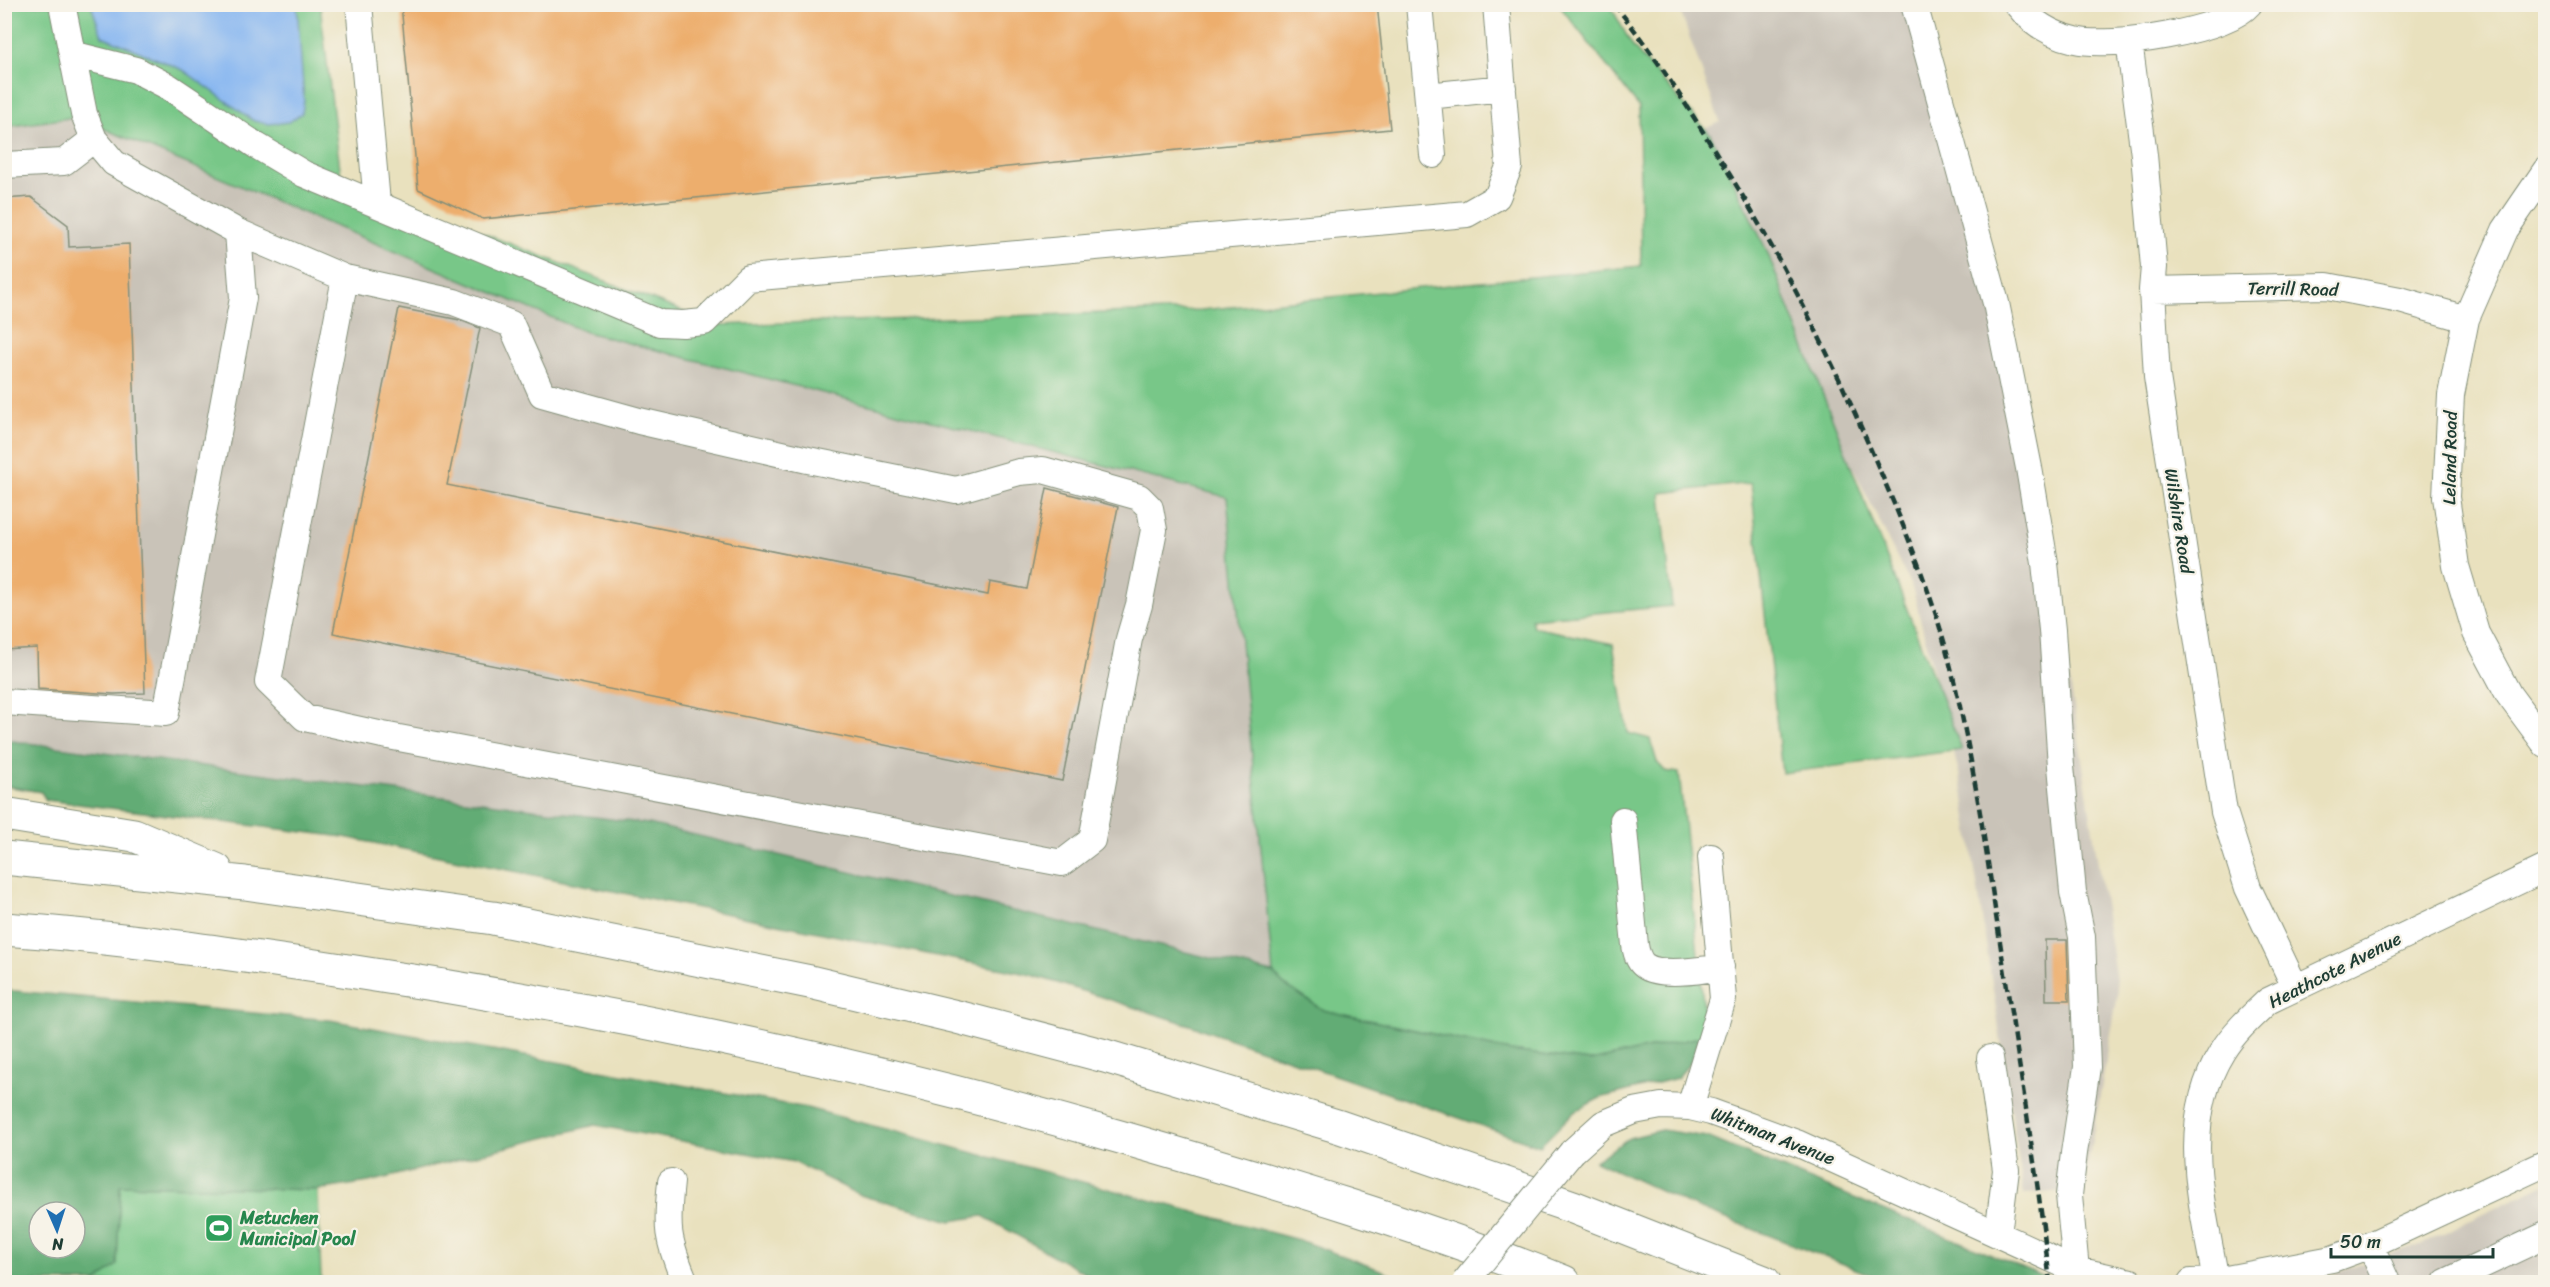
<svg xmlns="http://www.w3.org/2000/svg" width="2550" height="1287" font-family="Sriracha,sans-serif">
	<rect width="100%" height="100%" fill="#f7f3e8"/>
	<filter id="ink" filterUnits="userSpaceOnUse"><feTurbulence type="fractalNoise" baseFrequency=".0167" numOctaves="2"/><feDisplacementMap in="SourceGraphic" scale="12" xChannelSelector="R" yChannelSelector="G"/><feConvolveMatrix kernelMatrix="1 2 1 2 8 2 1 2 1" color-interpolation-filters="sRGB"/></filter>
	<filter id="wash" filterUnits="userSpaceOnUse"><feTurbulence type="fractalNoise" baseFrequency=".008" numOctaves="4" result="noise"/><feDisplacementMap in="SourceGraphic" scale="24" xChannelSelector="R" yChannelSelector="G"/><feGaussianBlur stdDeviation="1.35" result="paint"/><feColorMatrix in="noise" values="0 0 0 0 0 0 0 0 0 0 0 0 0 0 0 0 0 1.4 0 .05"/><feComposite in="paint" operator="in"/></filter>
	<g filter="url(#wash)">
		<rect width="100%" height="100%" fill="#e9e1be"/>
		<path fill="#c9c3b8" d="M1678 5H1923L2047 532 2118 994 2083 1190 2024 1194 1962 785 1913 590 1690 135 1720 122Z
			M76 117 586 332 1227 497 1273 973 649 824 5 740 4 127Z
			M2545 1184V1282H2309L2423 1243Z"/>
		<path fill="#78c788" stroke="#4c825e" stroke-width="1.5" d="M4 5H320L341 177 717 325 1201 310 1641 266 1639 107 1559 5H1610L1633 47 1710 134 1766 249 1962 750 1782 773 1751 483 1661 493 1672 606 1531 619 1533 627 1613 644 1628 733 1650 739 1657 762 1665 771 1679 773 1705 1021 1700 1037 1591 1061 1510 1051 1323 1010 1283 984 1273 973 1227 497 586 332 76 117 5 127Z
			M120 1185 318 1190 321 1282H96L117 1265Z"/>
		<path fill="#62ac74" stroke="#407454" stroke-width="1.5" fill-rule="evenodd" d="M4 740 649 824 1273 973 1283 984 1323 1010 1510 1051 1591 1061 1700 1037 1692 1061 1677 1078 1600 1098 1575 1111 1540 1146 1184 1023 1032 975 344 837 46 800 41 792 5 786Z
			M4 990 330 1020 807 1108 1299 1240 1413 1282H1100L983 1216 951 1221 860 1195 794 1162 595 1125 369 1182 318 1190 120 1185 117 1265 96 1282H5ZM39 1212H75V1248H39Z
			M1662 1130 1707 1137 2057 1282H1889L1688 1204 1595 1161 1629 1138Z"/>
		<path fill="#86b6f1" stroke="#527a92" stroke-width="1.5" d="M91 5H297L304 100 302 113 289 122 269 124 254 121 183 70 102 36Z"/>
		<g id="blocks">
			<path fill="#edae6d" d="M401 4H1377L1390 129 483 219 418 189Z
				M31 197 68 225 69 247 129 244 145 693 114 694 38 689 37 648 4 650V199Z
				M399 308 460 320 480 328 447 485 988 595 990 582 1027 589 1047 488 1118 507 1062 781 333 633Z
				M2045 940H2067L2069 1000H2046Z"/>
		</g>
	</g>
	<g filter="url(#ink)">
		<use href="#blocks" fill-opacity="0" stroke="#848f79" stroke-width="1.5"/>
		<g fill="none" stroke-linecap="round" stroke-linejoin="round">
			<g stroke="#848f79" stroke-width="28">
				<path id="minor" d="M62 4 84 114 94 139 114 163 238 232 345 278 454 302 511 324 542 394 639 421 808 460 956 490 1019 472 1043 470 1139 497 1150 508 1154 530 1139 605 1129 639 1092 840 1062 863 383 735 305 718 268 682 345 278
					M359 4 377 203
					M1419 4 1433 155
					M1914 4 1996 303 2029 468 2045 563 2052 630 2061 766 2073 892 2082 937 2087 1067 2074 1153 2069 1195 2076 1270
					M2017 4C2032 23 2052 35 2075 40 2110 49 2226 31 2249 4
					M2129 41 2144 155 2154 267 2152 290 2157 377 2224 812 2248 888 2295 987
					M72 54 136 70 169 87 257 146 304 174 660 323 683 324 704 322 748 278 1467 214 1497 197 1509 167 1496 4
					M1428 96 1503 88
					M4 165 64 162 94 139
					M2546 170 2505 230 2466 319 2451 395 2446 497 2456 566 2476 633 2509 695 2546 745
					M2152 290 2327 286 2400 300 2466 319
					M4 702 166 713 243 298 238 232
					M1623 820 1635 945C1636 952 1639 962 1645 966 1661 977 1702 970 1721 967
					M1990 1058 2006 1170 1998 1234
					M1690 1107 1723 999 1711 857
					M1572 1152 1603 1124 1634 1111 1661 1106 1690 1107 1711 1112 1799 1144 2076 1270 2131 1282
					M671 1182C666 1228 667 1239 685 1282
					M2370 1245 2387 1282
					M2216 1281C2203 1206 2178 1123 2222 1052 2234 1032 2252 1016 2268 1001L2546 868
					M2191 1282 2216 1281 2332 1259 2370 1245 2546 1163
					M2446 1282 2546 1235"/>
			</g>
			<g stroke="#848f79" stroke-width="35">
				<path id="highway" d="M4 814 134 835 216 870
					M4 858 245 883 493 918 810 982 957 1017 1105 1056 1340 1127 1573 1207 1764 1282
					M4 929C120 937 234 954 349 971 609 1010 867 1064 1120 1137 1268 1180 1422 1225 1564 1282"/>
			</g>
			<use href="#minor" stroke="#fff" stroke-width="26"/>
			<use href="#highway" stroke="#fff" stroke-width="33"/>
			<path stroke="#1f3d34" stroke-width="4.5" stroke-dasharray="9 4.5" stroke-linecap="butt" d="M1614 4C1649 47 1679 93 1708 140 1773 241 1827 347 1874 457 1903 524 1932 592 1950 664 1974 760 1987 858 2002 955 2019 1064 2037 1173 2050 1282"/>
			<g stroke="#848f79" stroke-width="28" stroke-linecap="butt">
				<path id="minor-bridge" d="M1465 1282 1572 1152"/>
			</g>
			<use href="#minor-bridge" stroke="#fff" stroke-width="26"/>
		</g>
	</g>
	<defs>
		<g id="stadium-square" transform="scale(1.5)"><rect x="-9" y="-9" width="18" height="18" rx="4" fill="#2e9e5b" stroke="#f7f3e8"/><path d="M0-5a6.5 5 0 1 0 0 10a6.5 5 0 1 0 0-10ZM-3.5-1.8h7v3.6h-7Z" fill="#fff"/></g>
	</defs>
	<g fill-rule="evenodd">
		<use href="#stadium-square" x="219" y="1228"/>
	</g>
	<g text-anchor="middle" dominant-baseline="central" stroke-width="4.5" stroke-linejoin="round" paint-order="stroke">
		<g font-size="18" fill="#1f3d34" stroke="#f7f3e8">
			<text transform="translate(2293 289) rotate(1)">Terrill Road</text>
			<text transform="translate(2450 458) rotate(-89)">Leland Road</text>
			<text transform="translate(2179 521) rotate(81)">Wilshire Road</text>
			<text transform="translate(2335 970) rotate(-27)">Heathcote Avenue</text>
			<text transform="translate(1773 1136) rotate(21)">Whitman Avenue</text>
		</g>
		<g font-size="18" font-weight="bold" fill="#27864d" stroke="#f7f3e8" text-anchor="start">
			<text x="240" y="1218">Metuchen<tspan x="240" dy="21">Municipal Pool</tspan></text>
		</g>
	</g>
	<rect width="2550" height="1287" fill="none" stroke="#f7f3e8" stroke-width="24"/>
	<g transform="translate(57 1230) rotate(177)"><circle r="28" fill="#f7f3e8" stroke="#a1aaa0" stroke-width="1.5"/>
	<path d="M0-4.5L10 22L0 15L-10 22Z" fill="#1f6fb2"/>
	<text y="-9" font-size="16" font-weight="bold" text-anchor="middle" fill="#1f3d34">N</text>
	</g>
	<path d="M2331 1248v9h162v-9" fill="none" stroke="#1f3d34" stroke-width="3"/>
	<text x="2340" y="1248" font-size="18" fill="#1f3d34" stroke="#f7f3e8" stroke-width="4.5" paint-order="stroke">50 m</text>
</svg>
